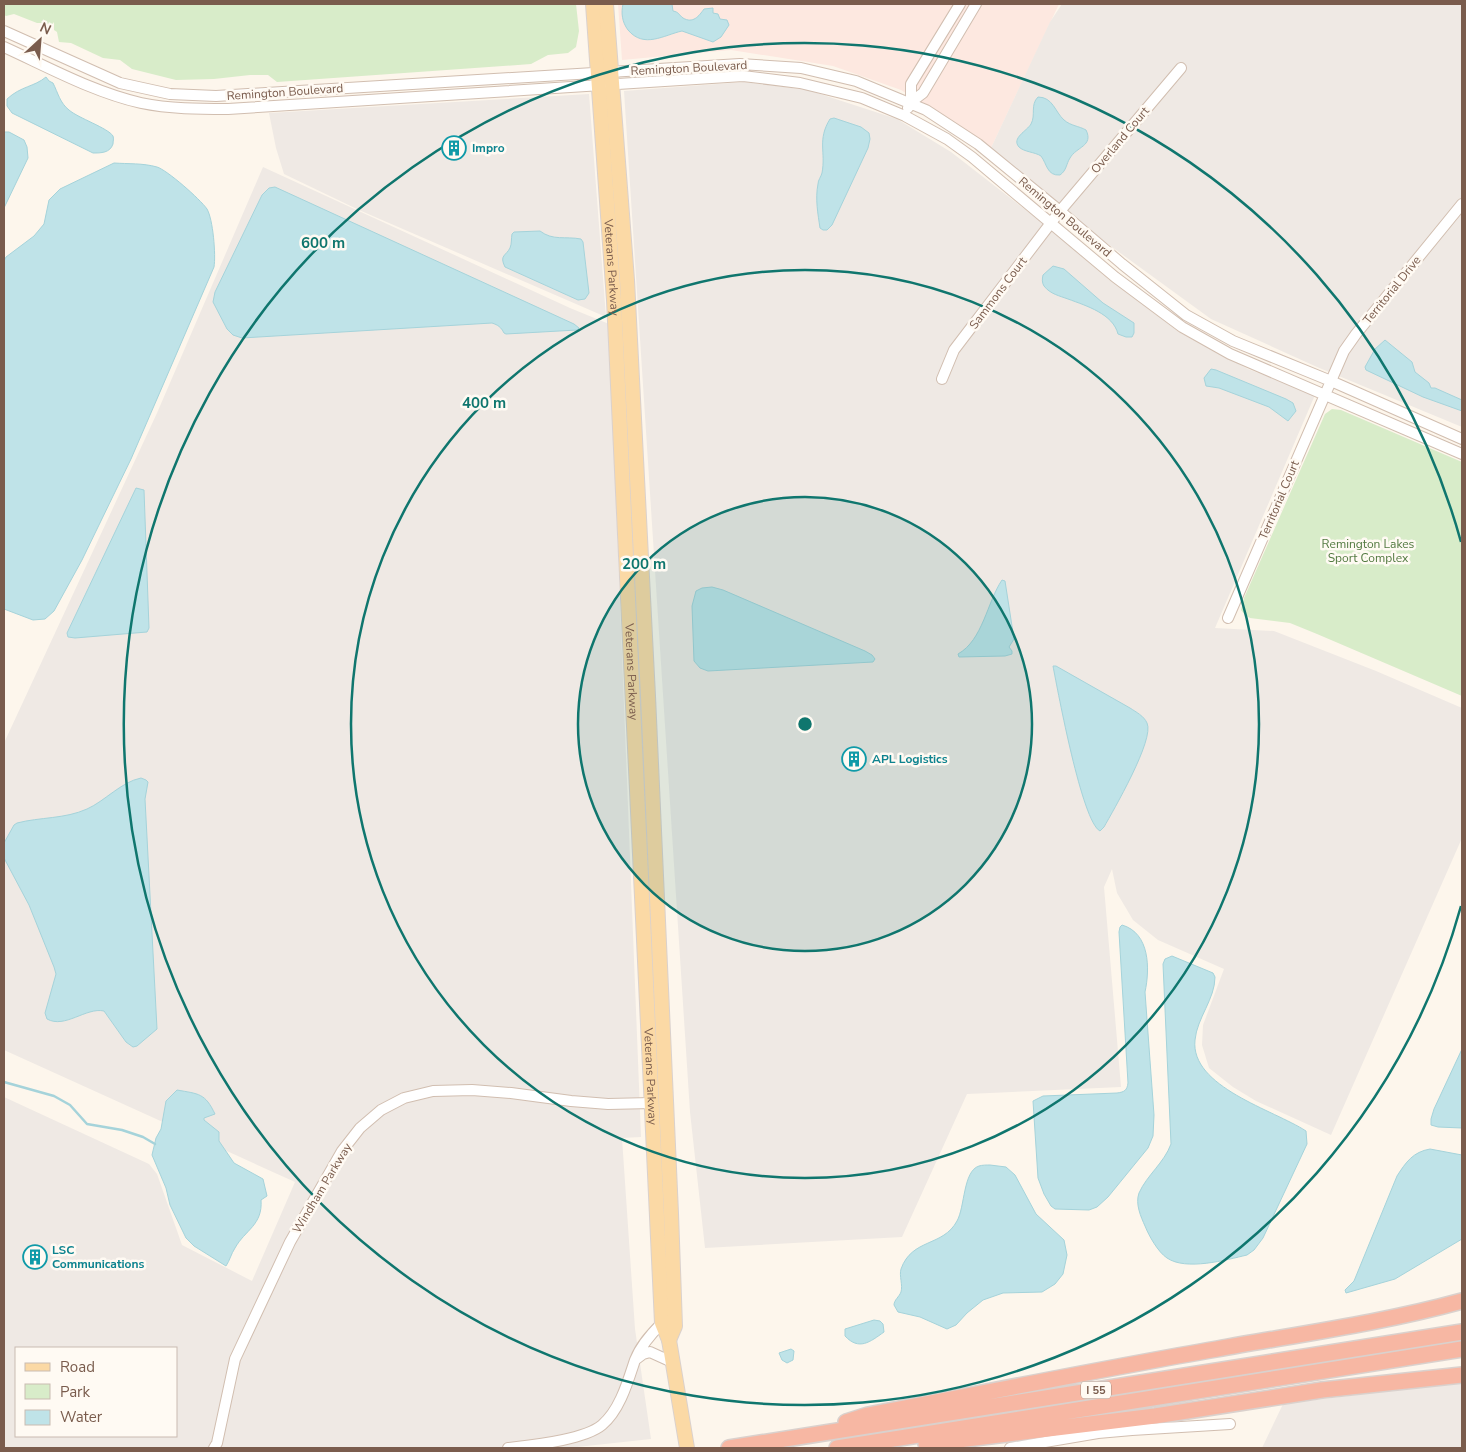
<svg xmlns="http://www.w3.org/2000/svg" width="1466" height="1452" font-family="'Nunito Sans',sans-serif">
	<rect width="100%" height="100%" fill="#fdf6ec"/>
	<path fill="#fde8e0" d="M618 4H1059L991 148 901 90 833 66 731 50 622 60Z"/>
	<path fill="#efe9e4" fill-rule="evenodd" d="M1062 4H1462V427L1317 367 1211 319 1090 231 991 148 1050 22Z
		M744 82 808 90 897 119 951 152 1040 221 1108 279 1179 332 1248 369 1315 395 1215 628 1274 631 1376 671 1462 708V838L1331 1135 1256 1101 1233 1087 1209 1068 1202 1045 1203 1025 1224 969 1158 940 1133 920 1117 893 1112 869 1104 887 1121 1087 967 1094 902 1237 705 1248 690 1112 624 91Z
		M589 94 606 317 359 210 284 174 276 148 269 113Z
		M263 167 570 308 609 324 641 1137 622 1138 635 1329 651 1439 568 1448H4V1097L149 1164 157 1174 182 1245 252 1281 295 1182 4 1050V743L157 413ZM16 1348H176V1436H16Z
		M1462 1382V1448H1262L1283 1404Z"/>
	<path fill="#d8ecc9" d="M4 4H576L579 31 576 47 568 53 548 55 531 64 277 82 268 75H250L214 79 176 80 132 69 120 60 103 58 71 43 59 42 57 32 54 30V22L51 26 46 23H37L14 14 6 16 4 15Z
		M1332 409 1341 410 1462 462V696L1317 634 1290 623 1250 618 1245 615 1241 610 1244 598 1325 414Z"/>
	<path fill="#bfe3e8" stroke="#a5d3da" d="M623 4H672L673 11C679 12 679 15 683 18 693 24 699 16 704 9L713 8V13L718 14 720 19 727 20 729 25 721 37 713 42 682 31C664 35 644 49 628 30 622 22 621 13 623 4Z
		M46 77 49 81 53 83C58 93 60 103 69 110 78 118 108 128 113 136 114 139 113 141 113 144 110 153 101 153 93 153L12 113 7 106V99C21 86 34 87 46 77Z
		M1038 97C1053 97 1055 112 1064 120 1071 126 1079 126 1086 130 1094 146 1076 147 1070 158 1066 164 1067 170 1060 175 1047 176 1047 164 1041 156 1035 152 1024 152 1019 147 1011 138 1027 131 1031 124 1036 115 1030 105 1038 97Z
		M834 118 861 127 869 133 870 139 868 148 832 225 827 230H823L820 228C818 214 815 199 818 184 818 180 821 177 822 173 826 152 817 140 830 119Z
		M4 132H9L24 140 27 147 28 158 4 208Z
		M114 163C128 164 143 163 157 167 167 170 200 199 207 209 213 219 216 255 214 267L131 459 82 560 54 611 45 619 33 620 4 609V261L6 257 34 236 44 224 49 200 60 189Z
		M275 187 574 324 579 328 577 330 506 334 504 333C501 327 498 325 492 323L242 338 233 335 227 329 213 302 215 292 262 195 269 188Z
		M540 231C553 241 565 236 581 239L583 242 589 293 585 299 578 300 505 267C499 255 506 256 510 248 512 243 511 239 512 234L514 232Z
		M1053 266 1064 269 1103 303 1134 323V333L1132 337H1126L1118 334C1113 314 1087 306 1068 299 1060 296 1050 294 1044 286 1042 283 1042 279 1043 275Z
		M1385 340 1412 362 1415 372 1429 383 1431 388H1435L1462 400V411L1423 397 1366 370 1365 367 1375 349Z
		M1211 369 1216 370 1286 399 1293 403 1296 411 1288 421 1269 407 1219 388 1206 386 1204 378Z
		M136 488 144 490 149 628 147 632 75 638 68 637 67 633Z
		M1002 580 1005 581 1014 639 1009 647 1012 651V654L1005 656 959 657 958 654C983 640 987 602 1002 580Z
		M712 587 723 590 865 651 872 655 875 659 873 662 708 671 700 668 694 661 692 606 696 591 702 588Z
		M1053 666H1056L1130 708C1136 712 1144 716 1147 723 1155 739 1113 811 1104 827L1100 831C1082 822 1058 692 1053 666Z
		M141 778 146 780 148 782 145 799 157 1029 137 1046 133 1047 126 1042 104 1011C86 1007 65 1029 47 1019L45 1013 56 974 54 967 29 905 4 858V843L14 825 17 823C40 817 65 819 87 809 105 801 121 782 141 778Z
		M1122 925C1150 933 1150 969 1145 992L1154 1115 1153 1136 1148 1148 1108 1197 1097 1207 1089 1210 1055 1209 1051 1206 1044 1194 1038 1178 1033 1101 1043 1096 1117 1093C1125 1092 1127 1090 1128 1083L1119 932 1120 927Z
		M1172 956 1213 973 1215 977C1215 999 1197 1018 1195 1040 1190 1087 1274 1110 1306 1131L1307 1144 1263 1238 1254 1250 1247 1255C1226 1260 1186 1271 1167 1258 1158 1252 1149 1236 1145 1226 1141 1217 1135 1204 1139 1193 1147 1175 1164 1163 1171 1144L1163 964 1165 959Z
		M1462 1049V1128L1438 1127 1431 1125V1119L1434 1109Z
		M177 1090C199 1094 205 1093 215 1114L204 1118V1120L219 1132V1141L234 1163 263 1179 267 1196 261 1200C263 1225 245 1230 235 1248 231 1254 230 1260 226 1266L194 1246 186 1238 170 1205 166 1188 152 1155 156 1138 161 1129 166 1101Z
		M1430 1149 1462 1155V1239L1395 1279 1346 1293 1345 1290 1354 1281 1397 1176C1406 1162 1413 1152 1430 1149Z
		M990 1165 1006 1167 1015 1175 1036 1214 1064 1240 1067 1255 1063 1274 1055 1284 1042 1292 1003 1293 983 1300 967 1313 956 1325 947 1329 920 1317 898 1312 894 1305C894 1300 899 1297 901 1292 903 1285 899 1276 901 1269 912 1238 943 1247 957 1221 965 1207 963 1171 979 1166 982 1165 987 1165 990 1165Z
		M874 1320 880 1321 883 1324 884 1332C870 1342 859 1351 845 1336V1329Z
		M791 1349 794 1351 793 1360 787 1363 782 1360 779 1353Z"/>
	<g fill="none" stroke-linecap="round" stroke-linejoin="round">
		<path stroke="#a5d3da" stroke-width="2.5" d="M4 1082 54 1096 70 1105 87 1124 122 1130 143 1137 155 1144"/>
		<g stroke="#d1beb0" stroke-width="12">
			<path id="minor" d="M4 31 120 83 170 94 216 96 740 64 801 68 856 81 926 110 978 144 1060 211 1122 264 1186 315 1233 341 1331 381 1462 439
				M4 47C48 67 93 92 141 103 170 109 199 109 228 109L743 76 800 83 862 98 905 116 947 139 972 157 1115 277 1182 327 1230 354 1462 454
				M911 102 923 93 976 4
				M908 108 911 102V84L960 4
				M942 379 954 350 1060 211 1181 68
				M1228 618 1344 351 1356 334 1462 204
				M662 1323C651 1334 641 1345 635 1360L643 1354 650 1352 672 1362
				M214 1448 217 1443 235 1359 290 1242 342 1151 360 1128 381 1110 404 1098 433 1091 472 1090 511 1093 571 1101 608 1104 652 1103
				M508 1448C532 1445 584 1440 602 1425 620 1410 628 1381 635 1360
				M1010 1448 1098 1433 1132 1430 1230 1424"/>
		</g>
		<g stroke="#dad1cd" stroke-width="16">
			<g id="major">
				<path id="s1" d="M593 4 614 300 662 1323 669 1340 687 1448"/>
				<path d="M606 4 627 280 648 696 671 1213 675 1326 669 1340"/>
			</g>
		</g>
		<g stroke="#dad1cd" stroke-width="18">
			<path id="highway" d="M846 1422 868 1415C984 1393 1101 1369 1217 1349 1300 1334 1382 1323 1462 1301
				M926 1444 1155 1416 1322 1390 1462 1375
				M729 1448 1462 1332
				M837 1448C1046 1416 1254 1380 1462 1349"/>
		</g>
		<use href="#minor" stroke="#fff" stroke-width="10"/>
		<use href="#major" stroke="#fbd9a5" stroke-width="14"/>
		<use href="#highway" stroke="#f7b7a3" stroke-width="15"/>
	</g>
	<circle cx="805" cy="724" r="227" fill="#0f766e" fill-opacity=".12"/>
	<g fill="none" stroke="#0f766e" stroke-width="2.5">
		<circle cx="805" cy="724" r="227"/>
		<circle cx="805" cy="724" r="454"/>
		<path d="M1461 906A681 681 0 1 1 1461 542"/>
	</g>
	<defs>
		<g id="building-ring" transform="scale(1.25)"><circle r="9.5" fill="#fffaf3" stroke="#0f9aa8" stroke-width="1.5"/><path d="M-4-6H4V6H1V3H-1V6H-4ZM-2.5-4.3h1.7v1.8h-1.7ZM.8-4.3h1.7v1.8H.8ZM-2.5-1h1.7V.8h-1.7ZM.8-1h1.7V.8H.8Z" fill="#0f9aa8"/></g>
	</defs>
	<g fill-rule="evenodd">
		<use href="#building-ring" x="454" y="148"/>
		<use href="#building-ring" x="854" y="759"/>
		<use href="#building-ring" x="35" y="1257"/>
	</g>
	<g text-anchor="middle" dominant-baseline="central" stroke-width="5" stroke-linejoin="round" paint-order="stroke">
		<rect fill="#fffaf3" stroke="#a28b7f" stroke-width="1" x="1081" y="1381.5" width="30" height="17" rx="4"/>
		<g font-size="11" font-weight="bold" fill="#7a5c4d">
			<text x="1096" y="1390">I 55</text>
		</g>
		<g font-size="12" fill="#7a5c4d" stroke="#fffaf3">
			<text transform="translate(689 68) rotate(-3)">Remington Boulevard</text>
			<text transform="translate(285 92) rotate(-4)">Remington Boulevard</text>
			<text transform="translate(1120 140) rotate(-50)">Overland Court</text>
			<text transform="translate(1065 217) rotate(40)">Remington Boulevard</text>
			<text stroke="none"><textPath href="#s1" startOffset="264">Veterans Parkway</textPath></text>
			<text transform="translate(1392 290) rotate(-51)">Territorial Drive</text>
			<text transform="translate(998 293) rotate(-53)">Sammons Court</text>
			<text transform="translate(1279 500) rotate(-67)">Territorial Court</text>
			<text stroke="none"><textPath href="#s1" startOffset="669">Veterans Parkway</textPath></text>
			<text stroke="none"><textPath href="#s1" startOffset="1074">Veterans Parkway</textPath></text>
			<text transform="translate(322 1188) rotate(-59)">Windham Parkway</text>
		</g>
		<g font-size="12" font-weight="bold" fill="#0d838f" stroke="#fffaf3" text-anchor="start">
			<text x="472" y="148">Impro</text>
			<text x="872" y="759">APL Logistics</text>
			<text x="52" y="1250">LSC<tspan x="52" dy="14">Communications</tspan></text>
		</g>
		<g font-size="12" fill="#537a41" stroke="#fffaf3">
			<text x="1368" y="544">Remington Lakes<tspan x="1368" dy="14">Sport Complex</tspan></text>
		</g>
	</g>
	<circle cx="805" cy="724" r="8" fill="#0f766e" stroke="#fffaf3" stroke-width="2.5"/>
	<g font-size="15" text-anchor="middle" font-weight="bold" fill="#0f766e" stroke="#fffaf3" stroke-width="5" stroke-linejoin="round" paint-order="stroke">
		<text x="323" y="248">600 m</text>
		<text x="484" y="408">400 m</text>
		<text x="644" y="569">200 m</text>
	</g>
	<rect width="1466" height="1452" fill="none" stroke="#7a5c4d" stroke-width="10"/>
	<rect x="15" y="1347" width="162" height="90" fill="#fffaf3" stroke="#cabbb1"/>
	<rect x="25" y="1363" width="25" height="8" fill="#fbd9a5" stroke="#cabbb1"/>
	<text x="60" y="1372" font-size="15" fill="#7a5c4d">Road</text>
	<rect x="25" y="1384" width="25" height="15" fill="#d8ecc9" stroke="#cabbb1"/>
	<text x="60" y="1397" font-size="15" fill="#7a5c4d">Park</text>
	<rect x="25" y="1410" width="25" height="15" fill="#bfe3e8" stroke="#cabbb1"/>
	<text x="60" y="1422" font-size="15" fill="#7a5c4d">Water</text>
	<g transform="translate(40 40) rotate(26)" stroke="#fffaf3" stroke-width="4" paint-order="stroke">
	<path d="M0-4L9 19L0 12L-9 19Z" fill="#7a5c4d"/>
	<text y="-8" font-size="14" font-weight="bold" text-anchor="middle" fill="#7a5c4d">N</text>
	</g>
</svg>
